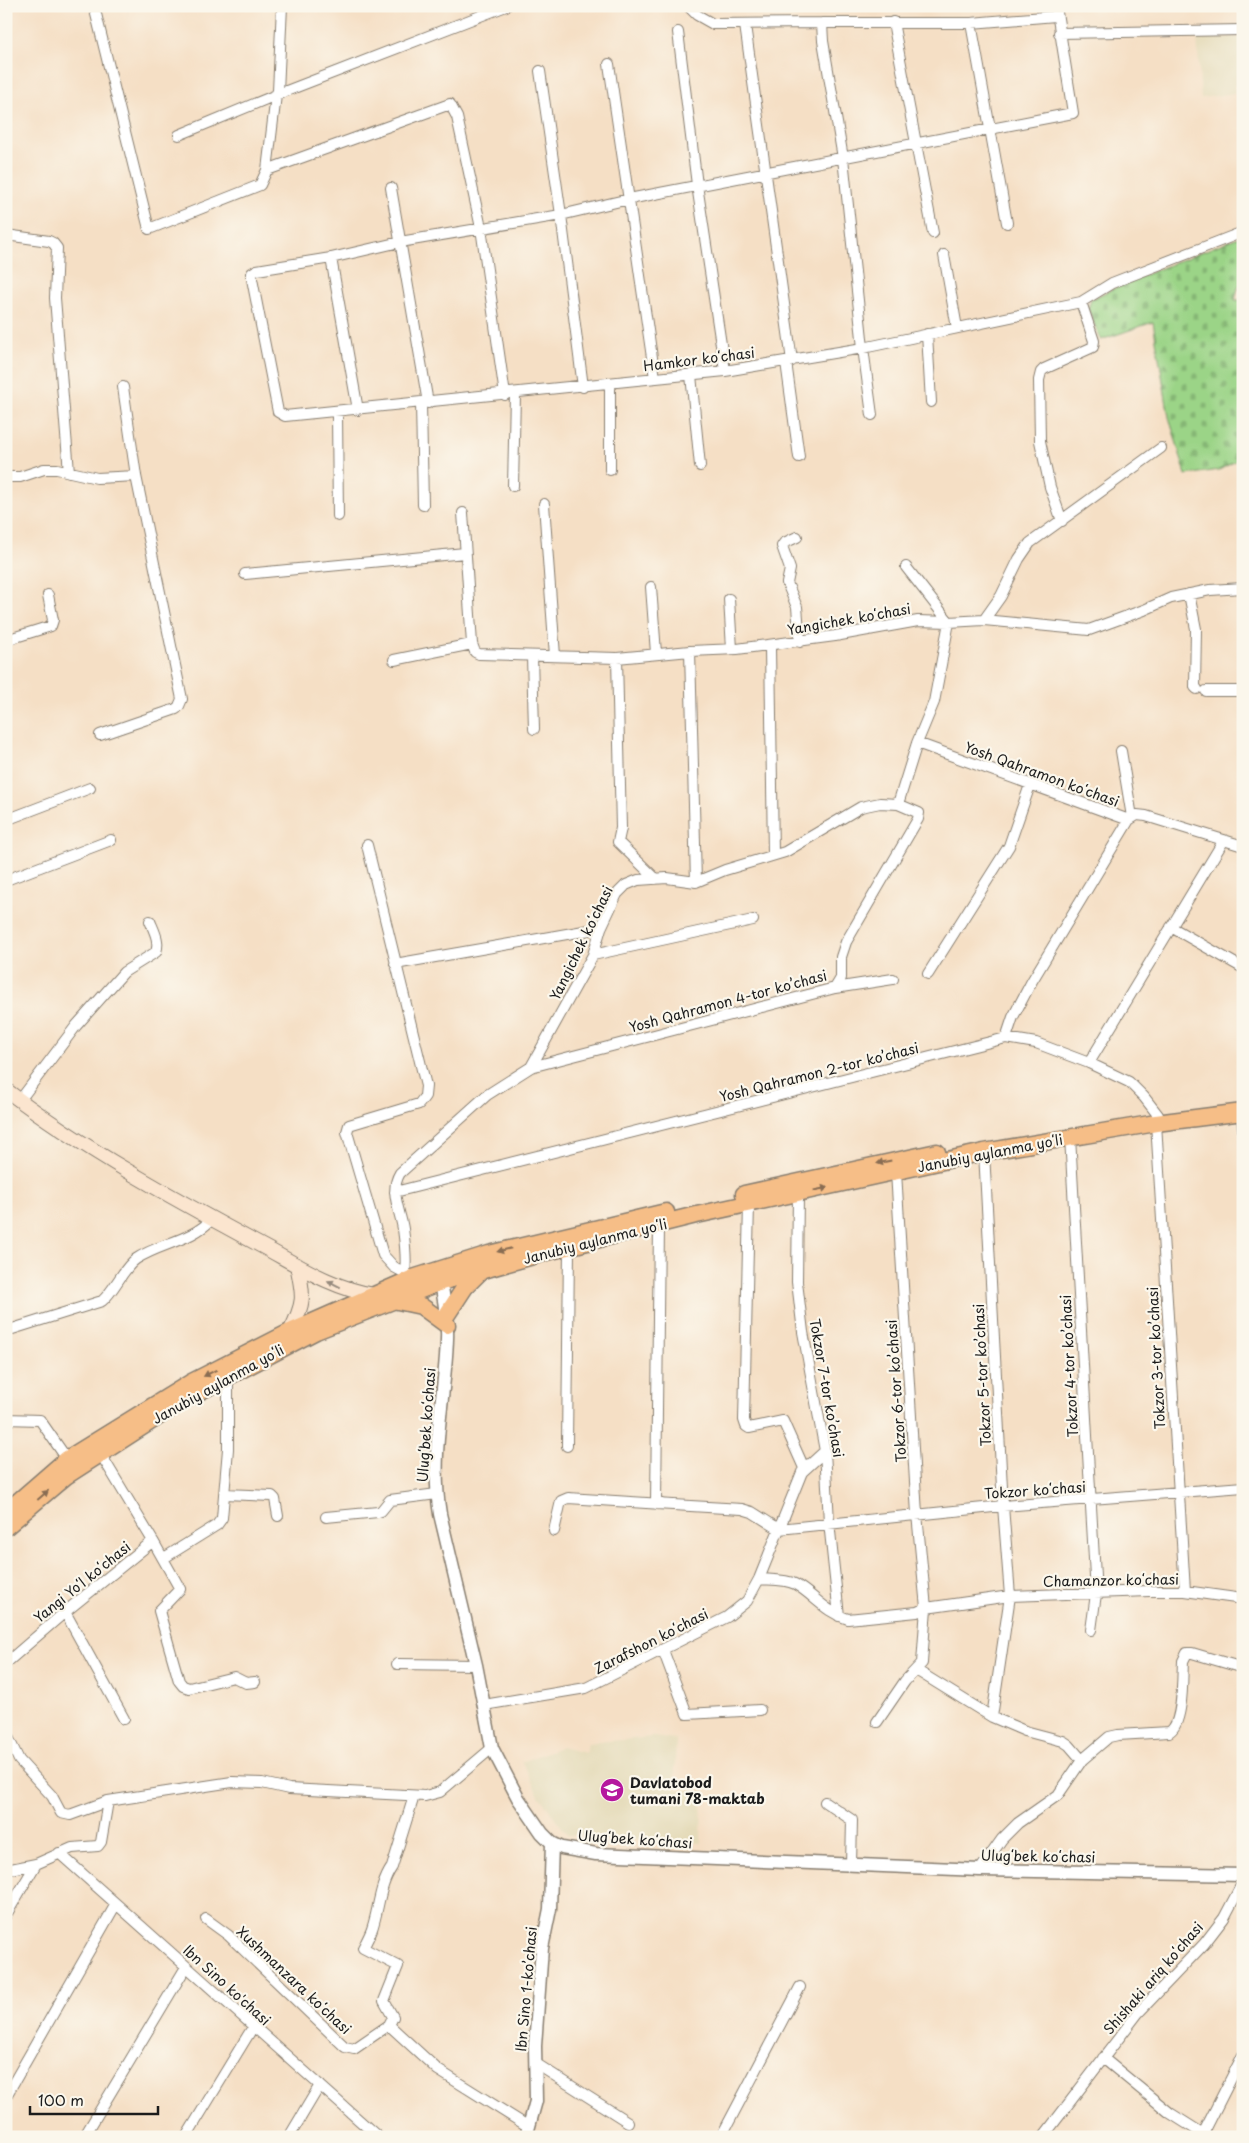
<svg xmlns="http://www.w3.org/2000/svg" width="1249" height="2143" font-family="'Playpen Sans',sans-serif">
	<defs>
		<pattern id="cemetery-stones" width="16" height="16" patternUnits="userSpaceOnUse" patternTransform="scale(1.25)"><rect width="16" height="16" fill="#9bd487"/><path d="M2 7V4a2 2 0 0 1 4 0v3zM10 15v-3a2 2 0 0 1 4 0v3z" fill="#85b574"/></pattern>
	</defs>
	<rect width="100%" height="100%" fill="#fbf7ec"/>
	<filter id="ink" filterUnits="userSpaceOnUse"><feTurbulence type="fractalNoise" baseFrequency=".02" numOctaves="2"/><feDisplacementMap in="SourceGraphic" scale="10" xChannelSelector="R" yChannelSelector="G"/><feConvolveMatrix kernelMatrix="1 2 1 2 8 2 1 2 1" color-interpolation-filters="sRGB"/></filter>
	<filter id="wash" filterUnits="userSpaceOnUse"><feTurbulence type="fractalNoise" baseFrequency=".0096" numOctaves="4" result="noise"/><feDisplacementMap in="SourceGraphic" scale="20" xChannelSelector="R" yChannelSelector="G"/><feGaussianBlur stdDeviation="1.12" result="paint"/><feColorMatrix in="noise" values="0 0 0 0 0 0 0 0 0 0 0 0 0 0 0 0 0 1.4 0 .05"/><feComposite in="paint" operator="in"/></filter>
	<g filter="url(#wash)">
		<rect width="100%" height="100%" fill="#f5dfc5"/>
		<path fill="#e5dbba" d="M1197 37H1243V84L1234 85 1235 93 1201 98Z
			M654 1737 676 1740 674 1789 702 1791 701 1843 568 1835 539 1796 522 1762 560 1747 586 1753 588 1743Z"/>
		<path fill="url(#cemetery-stones)" stroke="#5c7852" d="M1243 235V282L1238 288 1235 300H1243V457L1219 470 1186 475 1169 417 1153 322 1101 340 1088 309 1091 299 1130 281Z"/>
	</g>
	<g filter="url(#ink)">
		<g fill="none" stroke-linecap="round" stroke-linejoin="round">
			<g stroke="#887e70" stroke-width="12">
				<path id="minor" d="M94 6 149 229 260 185 267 170 276 95 278 91 282 6
					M688 6 697 15 713 24 822 23
					M1056 6 1073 113 629 199 561 215 400 242 331 258 257 270 252 273V279L278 412 285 416 725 371 863 348 1081 302 1112 283 1243 232
					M893 22 933 233
					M971 23 1007 223
					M745 25 792 361
					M678 32 697 185 725 371
					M1059 33 1243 30
					M609 64 655 378
					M540 71 561 215 583 387
					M179 135 276 95 506 6
					M267 170 450 104 457 117 481 228 505 395
					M391 188 428 403
					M6 235 49 241 53 243 57 248 55 298 69 472
					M944 255 957 328
					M331 258 358 410
					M1243 287V289
					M927 334 931 402
					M786 362 799 457
					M691 375 700 466
					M421 403 423 505
					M337 412 338 516
					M872 415 863 348 843 158 823 41 822 23H971L1056 16
					M610 470V383
					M6 477H20L44 469H57L97 478 136 476
					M513 486 515 394
					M544 504 555 656
					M463 513 472 644 475 652 479 654 617 658 690 651 737 649 835 636 918 621 949 622 984 620 1089 630 1144 610 1171 598 1210 590 1243 588
					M1062 521 1050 487 1040 441 1039 380 1041 372 1044 369 1093 347 1094 341 1081 302
					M797 537 784 543 782 546 790 569 787 583 797 607 800 642
					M245 574 465 553
					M651 587 656 653
					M1189 594 1196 629 1195 687 1197 689
					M729 599 732 649
					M984 620 1001 596 1019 559 1030 543 1161 448
					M6 640 51 626 53 620 48 595
					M770 646 773 855
					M690 651 696 882
					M532 656 534 729
					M617 658 621 828 618 842 656 879
					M394 660 472 644
					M1206 691H1243
					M100 735 176 709 179 706 182 699 136 476 123 387
					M917 743 1129 820 1137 815 1146 816 1243 846
					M1121 751 1132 817
					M898 804 917 743 934 702 949 622 906 567
					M6 820 90 788
					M367 845 426 1086 425 1096 419 1104 349 1125 347 1132 383 1255 394 1267 409 1275
					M6 880 111 840
					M1171 927 1243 968
					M593 955 753 920
					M395 964 601 928
					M928 974 1009 846 1030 785
					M835 988 893 979
					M1006 1038 1036 1043 1089 1063 1129 1082 1144 1097 1158 1115
					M1089 1063 1224 840
					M20 1100 76 1026 124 972 156 952C160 941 154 931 150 921
					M1242 1112 1243 1130
					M1156 1123 1185 1591
					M1070 1137 1096 1594 1091 1630
					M984 1152 1003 1506 1010 1596 992 1717
					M395 1192 1006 1038 1013 1017 1032 981 1129 820
					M798 1194 797 1282 803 1332 825 1451 829 1522 839 1616
					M749 1204 744 1420 746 1426 749 1428 783 1421 804 1468 809 1464
					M659 1225 656 1504 742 1509 752 1512 779 1529 1003 1506 1243 1487
					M405 1272C407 1258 405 1244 403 1229 400 1210 389 1191 400 1173L487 1095 531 1067 593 955 601 928 617 894 626 885 638 880 667 878 696 882 725 870 785 852 861 807 880 803 898 804 919 813 918 819 846 942 841 957V978L835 988 531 1067
					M6 1331 102 1301C115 1290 123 1268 136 1259 160 1243 192 1241 212 1219
					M6 1419 40 1420 67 1459
					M567 1446 569 1247
					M224 1494 272 1496 275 1499 278 1516
					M326 1517 378 1512 381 1511 390 1500 437 1494
					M554 1531 561 1501 568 1498 662 1504
					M153 1541 180 1589 159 1611 179 1681 183 1686 189 1688 234 1677 246 1683 255 1682
					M164 1558 217 1525 222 1518 228 1449V1378
					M759 1579C769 1580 786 1579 795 1584 814 1595 825 1612 848 1619L917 1612 926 1608 1010 1596 1149 1591H1185L1243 1599
					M65 1612 124 1719
					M663 1650 687 1714 760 1710
					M6 1663 65 1612 153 1541 100 1453
					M397 1664 476 1665
					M916 1670 992 1717 1025 1731 1063 1741 1069 1745 1082 1760
					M484 1705 586 1688 727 1617 747 1601 759 1579 802 1472 825 1451
					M877 1722 905 1681 922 1663 926 1608 917 1514 896 1172
					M6 1733 19 1760 52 1796 61 1813 70 1815 108 1801 232 1782 262 1783 289 1789 425 1796 440 1792 492 1748
					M825 1802 852 1820 851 1865
					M59 1853 378 2137
					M6 1870 36 1864 72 1848 98 1846 101 1842 108 1801
					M980 1870 1002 1839 1018 1823 1058 1795 1082 1760 1109 1737 1118 1735 1169 1732C1184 1724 1182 1677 1183 1661L1187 1653H1192L1243 1668
					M6 1915 36 1864
					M206 1919 228 1935 345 2047 354 2049 389 2025 438 2070 529 2127
					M389 2025 393 2017 384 2001 398 1966 363 1948C366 1942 370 1935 372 1929 379 1909 379 1886 392 1867L414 1796
					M1103 2058 1170 2113 1208 2137
					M535 2063 628 2122
					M6 2096 116 1904
					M1203 2134 1243 2055
					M84 2137 186 1967
					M186 2137 253 2027
					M289 2137 320 2085
					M721 2137 800 1987
					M1043 2137 1138 2013 1204 1944 1224 1918 1243 1882"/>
			</g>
			<g stroke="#887e70" stroke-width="15">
				<path id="tertiary" d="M441 1282C444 1300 448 1319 447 1339 445 1397 430 1455 440 1514L476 1665 492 1748 518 1798 542 1833 552 1843 562 1848 596 1854 980 1870 1243 1875
					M526 2137 536 2101 535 2046 542 1948 550 1909 552 1843"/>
			</g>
			<g stroke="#887e70" stroke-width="16">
				<path id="secondary" d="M6 1090C85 1150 173 1198 260 1245 296 1264 333 1289 374 1295
					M290 1332C305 1302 304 1297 297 1265"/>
			</g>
			<g stroke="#887e70" stroke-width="19">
				<path id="trunk" d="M744 1194 937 1152
					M393 1300 421 1306 447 1325
					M446 1316 465 1287 481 1271
					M6 1512 67 1459 190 1383 290 1332 413 1278 489 1254 666 1212
					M6 1527 66 1476 187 1398 316 1331 441 1282 547 1252 692 1216 984 1152 1156 1123 1243 1112"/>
			</g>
			<use href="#minor" stroke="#fff" stroke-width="10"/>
			<use href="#tertiary" stroke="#fff" stroke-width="12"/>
			<use href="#secondary" stroke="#fbe5cf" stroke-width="14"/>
			<use href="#trunk" stroke="#f6be87" stroke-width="16"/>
		</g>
		<defs><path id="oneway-solid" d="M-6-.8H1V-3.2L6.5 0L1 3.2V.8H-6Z" transform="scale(1.25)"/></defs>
		<g fill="#896d52">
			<use href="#oneway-solid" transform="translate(884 1162) rotate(168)"/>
			<use href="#oneway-solid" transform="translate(821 1189) rotate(-12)"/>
			<use href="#oneway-solid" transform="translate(504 1250) rotate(166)"/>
			<use href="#oneway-solid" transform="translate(210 1373) rotate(153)"/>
			<use href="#oneway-solid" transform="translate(43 1495) rotate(-41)"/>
		</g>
		<use fill="#978b7e" href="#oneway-solid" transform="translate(334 1284) rotate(-153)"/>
	</g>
	<defs>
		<g id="school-disc" transform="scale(1.25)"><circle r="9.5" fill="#b5179e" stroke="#fbf7ec"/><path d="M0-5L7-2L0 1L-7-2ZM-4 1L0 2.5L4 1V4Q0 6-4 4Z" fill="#fff"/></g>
	</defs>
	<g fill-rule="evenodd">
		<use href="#school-disc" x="612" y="1790"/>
	</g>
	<g text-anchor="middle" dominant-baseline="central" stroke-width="4.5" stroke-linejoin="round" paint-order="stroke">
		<g font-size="14" fill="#1c1c1c" stroke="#fbf7ec">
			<text transform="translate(699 359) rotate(-7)">Hamkor koʻchasi</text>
			<text transform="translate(849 619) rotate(-10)">Yangichek koʻchasi</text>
			<text transform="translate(1042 774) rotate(20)">Yosh Qahramon koʻchasi</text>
			<text transform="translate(581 943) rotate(-64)">Yangichek koʻchasi</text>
			<text transform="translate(728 1001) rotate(-15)">Yosh Qahramon 4-tor koʼchasi</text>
			<text transform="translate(819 1072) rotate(-14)">Yosh Qahramon 2-tor koʼchasi</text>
			<text transform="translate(990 1153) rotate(-11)">Janubiy aylanma yoʻli</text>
			<text transform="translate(595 1241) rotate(-14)">Janubiy aylanma yoʻli</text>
			<text transform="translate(1156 1358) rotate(-93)">Tokzor 3-tor koʼchasi</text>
			<text transform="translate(1069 1366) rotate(-93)">Tokzor 4-tor koʼchasi</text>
			<text transform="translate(982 1375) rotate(-93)">Tokzor 5-tor koʼchasi</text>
			<text transform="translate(218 1384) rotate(-29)">Janubiy aylanma yoʻli</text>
			<text transform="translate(827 1388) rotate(80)">Tokzor 7-tor koʼchasi</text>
			<text transform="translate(896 1391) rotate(-94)">Tokzor 6-tor koʼchasi</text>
			<text transform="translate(426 1425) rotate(-86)">Ulugʻbek koʻchasi</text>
			<text transform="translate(1035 1490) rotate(-4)">Tokzor koʻchasi</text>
			<text transform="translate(1111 1580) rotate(-1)">Chamanzor koʻchasi</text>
			<text transform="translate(82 1582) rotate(-39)">Yangi Yoʻl koʻchasi</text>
			<text transform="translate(651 1641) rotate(-27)">Zarafshon koʻchasi</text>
			<text transform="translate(635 1839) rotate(4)">Ulugʻbek koʻchasi</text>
			<text transform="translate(1038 1856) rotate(1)">Ulugʻbek koʻchasi</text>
			<text transform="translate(1153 1978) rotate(-49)">Shishaki ariq koʻchasi</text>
			<text transform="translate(294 1980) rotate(43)">Xushmanzara koʻchasi</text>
			<text transform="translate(227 1985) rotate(42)">Ibn Sino ko'chasi</text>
			<text transform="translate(526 1989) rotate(-85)">Ibn Sino 1-koʼchasi</text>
		</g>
		<g font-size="14" font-weight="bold" fill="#1c1c1c" stroke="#fbf7ec" text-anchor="start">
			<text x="630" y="1782">Davlatobod<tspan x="630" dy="16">tumani 78-maktab</tspan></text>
		</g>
	</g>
	<rect width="1249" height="2143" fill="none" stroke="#fbf7ec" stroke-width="25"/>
	<path d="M30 2106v8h128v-8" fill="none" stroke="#1c1c1c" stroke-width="2.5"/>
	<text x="38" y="2106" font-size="15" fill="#1c1c1c" stroke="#fbf7ec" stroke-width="4" paint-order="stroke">100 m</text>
</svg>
